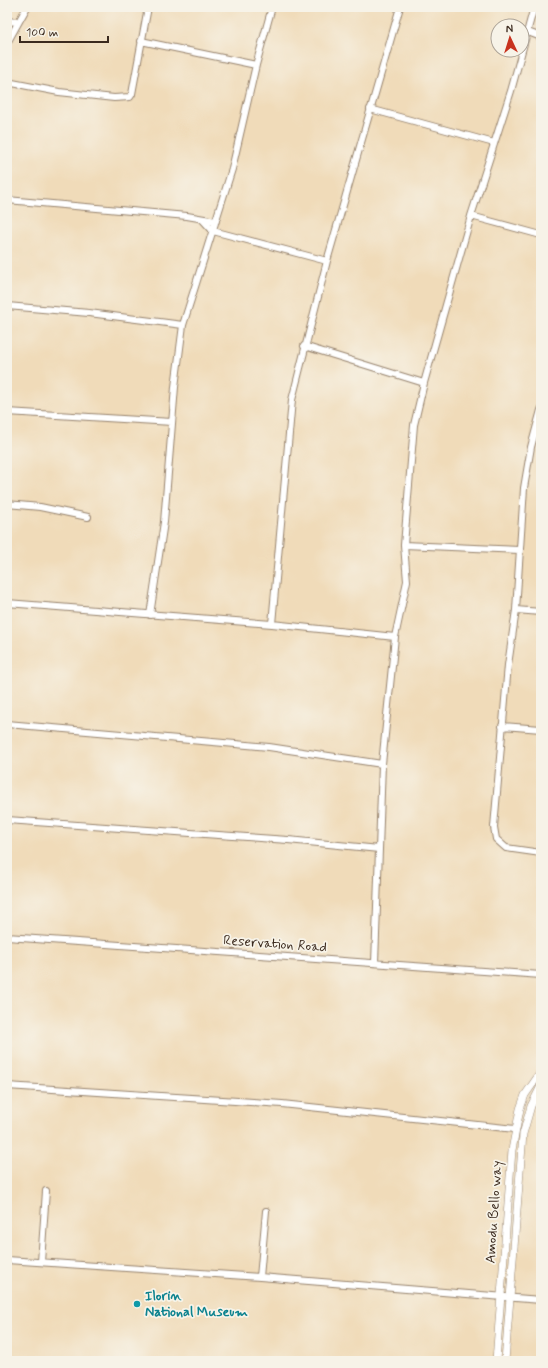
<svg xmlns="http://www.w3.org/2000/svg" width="548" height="1368" font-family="Mynerve,sans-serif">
	<rect width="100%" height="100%" fill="#f7f3e8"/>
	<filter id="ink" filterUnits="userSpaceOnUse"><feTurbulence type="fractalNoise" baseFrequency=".025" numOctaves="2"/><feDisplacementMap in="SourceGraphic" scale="8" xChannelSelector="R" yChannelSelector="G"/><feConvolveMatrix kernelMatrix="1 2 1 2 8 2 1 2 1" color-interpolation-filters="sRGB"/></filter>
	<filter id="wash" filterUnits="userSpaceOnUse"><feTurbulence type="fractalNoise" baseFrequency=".012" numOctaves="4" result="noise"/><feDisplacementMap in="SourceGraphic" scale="16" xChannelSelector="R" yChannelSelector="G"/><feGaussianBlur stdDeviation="0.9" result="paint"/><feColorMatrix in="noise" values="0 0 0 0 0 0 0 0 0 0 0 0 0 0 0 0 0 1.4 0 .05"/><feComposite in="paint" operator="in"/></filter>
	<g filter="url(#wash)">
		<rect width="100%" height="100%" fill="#f0dbb9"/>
	</g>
	<g filter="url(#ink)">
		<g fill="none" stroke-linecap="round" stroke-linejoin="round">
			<g stroke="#96826c" stroke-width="8">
				<path id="minor" d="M7 21 18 22
					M528 32 541 37
					M141 41 256 65
					M7 43 27 7
					M7 82 59 92 114 98 130 97 132 94 148 7
					M370 109 494 143
					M7 200 187 216 216 221
					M471 216 541 235
					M202 219 213 231 327 261
					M7 306 89 313 183 325
					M304 346 424 383
					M541 410 531 447 524 488 516 610 508 665 494 827 496 839 506 848 541 853
					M7 412 172 422
					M7 504 40 507 88 517
					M404 545 519 550
					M7 603 272 624 395 637
					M516 610 541 612
					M150 615 164 522 175 387 183 325 232 169 256 65 272 7
					M272 624 292 400 327 261 400 7
					M7 724 269 747 382 764
					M502 726 541 729
					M7 820 288 840 379 849
					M7 937 541 975
					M375 963 382 764 395 637 407 581 404 545 414 425 424 383 471 216 511 91 534 7
					M7 1086 282 1104 515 1129
					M7 1260 260 1277 541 1300
					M41 1262 46 1191
					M260 1277 266 1211"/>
			</g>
			<g stroke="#96826c" stroke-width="8">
				<path id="major" d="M496 1361 512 1150 520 1109 525 1095 541 1072
					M505 1361 523 1134 531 1106 541 1086"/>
			</g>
			<use href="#minor" stroke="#fff" stroke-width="6"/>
			<use href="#major" stroke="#fff" stroke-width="7"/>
		</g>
	</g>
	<circle fill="#0f9aa8" stroke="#f7f3e8" stroke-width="1.5" cx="137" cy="1304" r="4"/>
	<g text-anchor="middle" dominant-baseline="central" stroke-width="3.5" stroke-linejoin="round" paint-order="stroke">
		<g font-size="14" fill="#3b2a1e" stroke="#f7f3e8">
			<text transform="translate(275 944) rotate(4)">Reservation Road</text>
			<text transform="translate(494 1212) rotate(-86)">Amodu Bello way</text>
		</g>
		<g font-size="14" font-weight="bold" fill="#0d838f" stroke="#f7f3e8" text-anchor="start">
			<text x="145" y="1296">Ilorin<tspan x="145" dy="16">National Museum</tspan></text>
		</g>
	</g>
	<rect width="548" height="1368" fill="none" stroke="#f7f3e8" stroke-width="24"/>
	<g transform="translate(510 38) rotate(356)"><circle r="19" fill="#f7f3e8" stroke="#aca397"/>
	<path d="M0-3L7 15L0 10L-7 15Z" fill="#c8321e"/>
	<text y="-6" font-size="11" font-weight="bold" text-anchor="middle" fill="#3b2a1e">N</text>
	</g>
	<path d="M20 36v6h88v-6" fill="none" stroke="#3b2a1e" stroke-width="2"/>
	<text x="26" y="36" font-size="12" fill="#3b2a1e" stroke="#f7f3e8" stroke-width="3" paint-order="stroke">100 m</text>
</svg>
